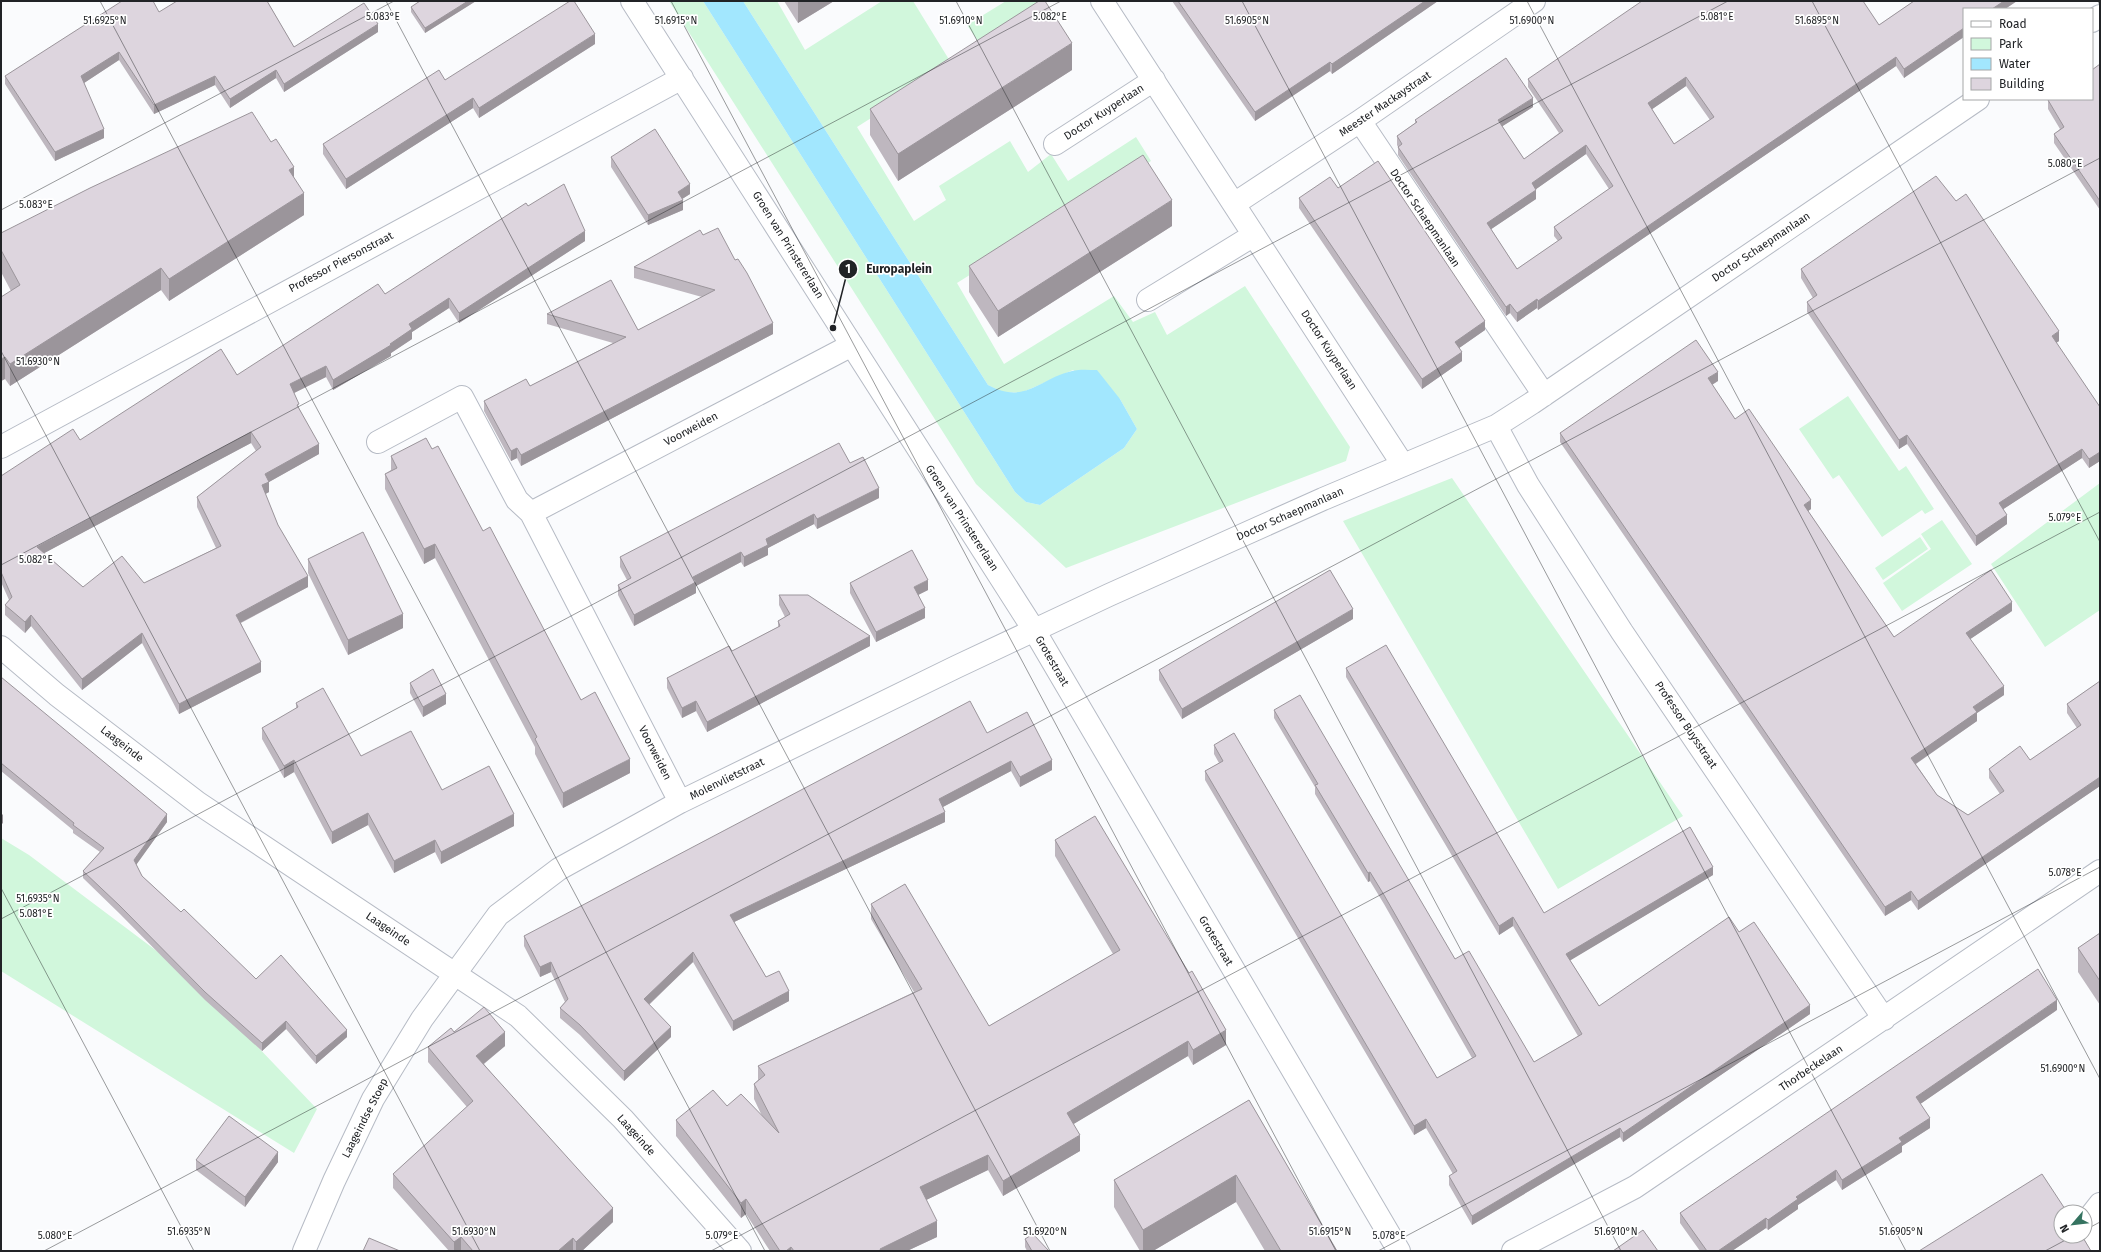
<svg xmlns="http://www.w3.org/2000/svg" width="2101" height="1252" font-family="'Fira Sans',sans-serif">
	<rect width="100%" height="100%" fill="#fafbfd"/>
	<path fill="#d1f7dc" d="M669 1H703L1015 492 1026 502 1040 505 1124 448 1137 429 1120 399 1073 370 1021 393 1002 392 988 385 743 1H777L805 50 882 1H913L953 66 857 127 914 221 946 200 939 186 1010 141 1028 172 1051 154 1068 181 1136 137 1151 161 957 283 1004 364 1114 296 1133 322 1155 312 1167 335 1245 286 1350 447 1346 461 1066 568 976 484Z
		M1006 1H1045L1048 6 982 47 967 25Z
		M1848 396 1899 471 1906 466 1934 509 1925 514 1922 510 1882 537 1839 475 1833 479 1799 429Z
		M1452 478 1683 816 1558 889 1343 521Z
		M2100 483V610L2045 647 1991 564Z
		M1942 520 1972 564 1902 611 1883 583 1931 549 1921 534Z
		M1920 537 1928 549 1883 580 1875 568Z
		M1 838 29 855 190 976 317 1109 294 1153 1 971Z"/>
	<path fill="#a2e7fe" d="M703 1H743L988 385C1026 405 1038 379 1072 371 1080 369 1089 370 1097 370L1120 399 1137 429 1124 448 1040 505 1026 502 1015 492Z"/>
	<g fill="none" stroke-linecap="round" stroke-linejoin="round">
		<g stroke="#b6bbc5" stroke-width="24">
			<path id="street" d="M632 1 1034 630 1399 1251
				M1102 1 1403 465
				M2092 21 2100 16
				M1360 121 1544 395
				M1055 144 1154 80
				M1234 204 1360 121 1534 1
				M1148 300 1254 235
				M1496 426 1528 485 1622 632 1884 1019
				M378 442 462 397 517 500 531 513
				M1 447 682 78
				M1 647 57 695 198 803 518 1016 623 1119 740 1251
				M680 802 531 513 852 345
				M2100 1204 2089 1218 2095 1236 2100 1245
				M304 1251 334 1181 373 1099 422 1019 498 915 559 869 680 802 956 667 1109 595 1323 499 1496 426 1532 403 1978 99
				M1513 1251 1635 1187 2100 871"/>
		</g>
		<use href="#street" stroke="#fff" stroke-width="22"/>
	</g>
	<path fill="#beb7bf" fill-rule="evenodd" d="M267 1 294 47 378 32 284 92 276 78 230 108 215 85 154 114 119 60 84 83 104 138 55 161 5 84V76L159 12Z
		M420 1H476L425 33 411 12V7Z
		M784 1H834L798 23Z
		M1172 1H1438L1332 74 1330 71 1255 121Z
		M1914 1H2017L2005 9H1964L1904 78 1896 66 1538 310 1537 308 1517 322 1510 313 1506 316 1398 155V147L1397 145V136L1415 123V120L1533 107 1502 126 1524 159 1559 133 1528 87V79L1879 25ZM1686 86 1710 120 1674 144 1652 109ZM1586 154 1609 189 1554 227V236L1558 241 1517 269 1491 229 1536 199V189Z
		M595 44 479 118 473 108 346 189 323 154V144L445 80Z
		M2100 64V210L2054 143V134L2060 129 2048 109V100Z
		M1072 70 898 181 870 135V109Z
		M271 142 294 178 304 215 169 301 161 290 10 386 5 379 1 381 11 291 1 272V233Z
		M611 157 690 194 682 199 683 210 648 225 611 167Z
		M1338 188 1485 330 1459 348 1462 361 1422 389 1299 208V198Z
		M528 206 585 241 459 323 449 308 412 332V339L391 353V356L333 390 326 377 294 393 299 408 319 454 269 482V492L265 494 278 525 308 587 241 623 261 672 179 714 142 643 82 690 31 626 25 633 5 615V605L9 600 1 582V476L80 440 237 375 385 294ZM251 443 256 451 197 497V507L216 548 144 583 83 587 44 553Z
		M1172 226 998 337 969 292V266Z
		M703 235 773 334 521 466 517 458 511 461 484 411V401L530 386 613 343 547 324V314L638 330 702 297 634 278V267Z
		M1801 269 2059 341 2056 343 2100 407V461L2089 468 2082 458 2003 509 2007 524 1976 546 1907 444 1899 449 1807 312V302L1813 298 1801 278Z
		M1718 381 1712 385 1735 419 1811 509 1808 511 1894 637 2012 611 1970 639 2004 695 1977 713V721L1916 764 1937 795 1968 815 2000 794 1989 778V769L2030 760 2077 728 2067 713V704L2100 681V786L1918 910 1911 900 1885 916 1560 442V433Z
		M432 449 483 531 581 700 630 773 563 808 535 754V747L435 558 424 564 385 489V474L391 470V456Z
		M850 463 879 498 817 529 814 524 768 548V555L744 567 741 562 696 586V593L634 626 618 595V585L627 580 620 567V557Z
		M308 559 403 628 348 655 308 573Z
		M850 583 928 590 918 595 925 618 876 642 850 593Z
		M779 595 870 646 707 732 696 711 682 718 667 688V678L732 651 778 627V621L785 617 779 605Z
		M1353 619 1182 719 1159 680V670Z
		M1346 668 1544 913 1713 875 1570 960 1599 1006 1739 932 1810 1014 1623 1142 1620 1137 1472 1225 1449 1185V1176L1453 1174 1426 1128 1414 1135 1205 780V771L1219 763 1214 754V745L1437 1078 1472 1058 1384 904 1370 881 1368 882 1315 794V787L1274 718V710L1455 959 1534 1062 1578 1036 1513 926 1499 935 1346 677Z
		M1 677 167 822 136 864 142 876 181 912 256 979 347 1037 316 1064 286 1029 262 1051 205 1000 120 914 83 878V871L100 852 73 833V830L1 771Z
		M410 683 446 704 423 717 410 693Z
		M296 703 361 756 442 790 514 826 441 864 435 852 394 873 368 825 332 844 294 772 284 778 262 739V728L296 709Z
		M987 733 1052 770 1020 787 1011 771 943 807 945 822 734 922 766 977 789 1001 733 1031 693 962 649 1005 671 1037 624 1081 580 1035 560 1018V1008L565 1002 551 972 540 977 524 946V936Z
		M1055 840 1226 1045 1193 1065 1188 1056 1073 1124 1080 1151 1003 1196 988 1170 926 1200 937 1237 907 1251H770L746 1214 741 1218 676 1136V1120L727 1106 762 1116 754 1099V1084L758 1080V1066L914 992 871 919V904L989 1026 1113 954 1055 856Z
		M2100 933V1005L2078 972V948Z
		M2057 1010 1920 1104 1930 1128 1902 1146V1152L1842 1190 1836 1180 1798 1205V1209L1768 1230 1766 1228 1732 1251H1700L1680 1223V1213Z
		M454 1032 505 1046 484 1064 613 1222 582 1251H449L393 1188V1174L467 1107 428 1062V1047Z
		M1249 1100 1337 1251H1265L1236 1202 1153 1251H1140L1114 1207V1180Z
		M196 1160 278 1162 245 1207 196 1170Z
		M1025 1239 1049 1251H1027L1025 1247Z"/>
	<path fill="#9b959b" d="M468 1H476L425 33V28Z
		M798 1H834L798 23Z
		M1425 1H1438L1332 74V64Z
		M2004 1H2017L2005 9H1992Z
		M378 24V32L284 92V84Z
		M1964 28V37L1904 78V69Z
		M595 34V44L479 118V108Z
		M1072 43V70L898 181V154Z
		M119 52V60L81 85V76Z
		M1896 57V66L1538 310V301Z
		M1330 62V71L1255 121V112Z
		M276 70V78L230 108V99Z
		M215 76V85L154 114V105Z
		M1686 77V86L1648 112V103Z
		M473 98V108L346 189V179Z
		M1533 98V107L1498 129V120Z
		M104 129V138L55 161V152Z
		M1586 145V154L1532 192V183Z
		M294 167V189L289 170Z
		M690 184V194L679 201 683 200V210L648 225V215L678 192Z
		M1536 190V199L1487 232V223Z
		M304 193V215L169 301V279Z
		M1172 200V226L998 337V311Z
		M585 231V241L459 323V313Z
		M161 268V290L10 386V364Z
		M449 298V308L412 332V339L391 353V356L333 390V380L390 344 409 324Z
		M1537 299V308L1517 322V313Z
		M1510 304V313L1506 316V307Z
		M1485 321V330L1455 351V342Z
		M773 323V334L521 466V455Z
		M2059 331V341L2052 346V336Z
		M1462 352V361L1422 389V379Z
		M5 357V379L1 381V359Z
		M326 366V377L290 395V384Z
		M1718 372V381L1708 387V378Z
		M251 432V443L37 557V547Z
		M1907 435V444L1899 449V440Z
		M319 444V454L269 482V492L262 496V485L265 474Z
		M517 448V458L511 461V451Z
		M2082 449V458L1999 512V503Z
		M2100 452V461L2089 468V459Z
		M879 488V498L817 529V519Z
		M1811 500V509L1804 514V505Z
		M814 514V524L768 548V555L744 567V557L766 539Z
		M2007 515V524L1976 546V536Z
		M435 544V558L424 564V549Z
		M741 552V562L696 586V593L634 626V615L693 577Z
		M308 576V587L236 625V615Z
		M928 580V590L914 597V587Z
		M2012 602V611L1966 642V633Z
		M925 608V618L876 642V632Z
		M1353 609V619L1182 719V709Z
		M403 614V628L348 655V640Z
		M31 615V626L25 633V622Z
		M142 633V643L82 690V679Z
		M870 636V646L707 732V722Z
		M261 662V672L179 714V704Z
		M2004 686V695L1977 713V721L1911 767V758L1973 707Z
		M446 694V704L423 717V707Z
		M696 701V711L682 718V708Z
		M630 759V773L563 808V793Z
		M294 760V772L284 778V766Z
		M1052 760V770L1020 787V777Z
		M1011 761V771L939 809V799Z
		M2100 777V786L1918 910V901Z
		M945 812V822L730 924V915Z
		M368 813V825L332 844V832Z
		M3 814V823L1 825V816Z
		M167 814V822L134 868V860Z
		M514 814V826L441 864V852Z
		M435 840V852L394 873V861Z
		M1713 867V875L1566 963V954Z
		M1370 872V881L1368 882V873Z
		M1911 891V900L1885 916V907Z
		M1513 917V926L1499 935V926Z
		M693 952V962L644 1009V999Z
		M551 962V972L540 977V967Z
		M789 991V1001L733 1031V1021Z
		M2057 1000V1010L1916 1107V1097Z
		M1810 1005V1014L1623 1142V1133Z
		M286 1021V1029L262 1051V1043Z
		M671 1027V1037L624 1081V1071Z
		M347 1030V1037L316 1064V1056Z
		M1226 1030V1045L1193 1065V1050Z
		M505 1032V1046L476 1070V1056Z
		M1188 1041V1056L1067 1128V1113Z
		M1930 1118V1128L1902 1146V1152L1842 1190V1180L1899 1138Z
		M1426 1119V1128L1414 1135V1126Z
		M1620 1128V1137L1472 1225V1216Z
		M1080 1135V1151L1003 1196V1181Z
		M278 1152V1162L245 1207V1197Z
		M988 1155V1170L920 1203V1187Z
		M1836 1170V1180L1798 1205V1209L1768 1230V1220L1796 1197Z
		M1236 1175V1202L1153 1251H1143V1230Z
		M746 1199V1214L741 1218V1203Z
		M613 1208V1222L582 1251H576V1242Z
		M1766 1218V1228L1732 1251H1718Z
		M937 1221V1237L907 1251H880V1249Z
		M461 1237V1251H454V1242Z
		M573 1238V1251H558Z
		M791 1247V1251H786Z"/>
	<path fill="#ddd5de" stroke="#9b959b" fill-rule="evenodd" d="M122 1H153L159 12 177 1H267L294 47 364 3 378 24 284 84 276 70 230 99 215 76 154 105 119 52 81 76 104 129 55 152 5 76Z
		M420 1H468L425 28 411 7Z
		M570 1H574L595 34 479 108 473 98 346 179 323 144 439 70 445 80Z
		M1039 1H1045L1072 43 898 154 870 109Z
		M1178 1H1425L1332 64 1330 62 1255 112Z
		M1642 1H1863L1879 25 1914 1H2004L1992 9H1964V28L1904 69 1896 57 1538 301 1537 299 1517 313 1510 304 1506 307 1398 147 1402 144 1397 136 1417 122 1415 120 1506 58 1533 98 1498 120 1524 159 1563 131 1528 79ZM1686 77 1714 117 1674 144 1648 103ZM1586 145 1613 186 1554 227 1562 238 1517 269 1487 223 1536 190 1532 183Z
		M2100 64V201L2054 134 2064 127 2048 100 2049 99H2092V70Z
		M252 112 271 142 276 139 294 167 289 170 304 193 169 279 161 268 10 364 5 357 1 359V297L20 285 1 250V233L90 188Z
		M655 129 690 184 678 192 683 200 648 215 611 157Z
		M1143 155 1172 200 998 311 969 266Z
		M1378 161 1485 321 1455 342 1462 352 1422 379 1299 198 1330 177 1338 188Z
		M1936 176 1956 201 1966 194 2059 331 2052 336 2100 407V452L2089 459 2082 449 1999 503 2007 515 1976 536 1907 435 1899 440 1807 302 1817 295 1801 269Z
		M564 184 585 231 459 313 449 298 409 324 412 329 390 344 391 345 333 380 326 366 290 384 299 404 297 405 319 444 265 474 269 482 262 485 278 525 308 576 236 615 261 662 179 704 142 633 82 679 31 615 25 622 5 605 12 597 1 572V476L73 429 80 440 221 349 237 375 378 284 385 294 526 203 528 206ZM251 432 261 447 197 497 221 546 144 583 122 556 83 587 37 547Z
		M718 228 735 260 738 259 747 273 773 323 521 455 517 448 511 451 484 401 526 379 530 386 626 337 547 314 611 280 638 330 715 290 634 267 700 230 703 235Z
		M1696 340 1718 372 1708 378 1735 419 1749 409 1811 500 1804 505 1894 637 1991 570 2012 602 1966 633 2004 686 1973 707 1977 712 1911 758 1937 795 1968 815 2004 791 1989 769 2020 746 2030 760 2081 725 2067 704 2100 681V777L1918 901 1911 891 1885 907 1560 433Z
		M426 438 432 449 438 446 483 531 490 527 581 700 595 692 630 759 563 793 535 739 537 737 435 544 424 549 385 474 397 468 391 456Z
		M839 443 850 463 863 457 879 488 817 519 814 514 766 539 768 545 744 557 741 552 693 577 696 582 634 615 618 585 631 578 620 557Z
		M363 532 403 614 348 640 308 559Z
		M912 550 928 580 914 587 925 608 876 632 850 583Z
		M1330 570 1353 609 1182 709 1159 670Z
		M779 595H808L870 636 707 722 696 701 682 708 667 678 729 646 732 651 780 626 778 621 790 614Z
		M1386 645 1544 913 1690 827 1713 867 1566 954 1599 1006 1729 917 1739 932 1754 922 1810 1005 1623 1133 1620 1128 1472 1216 1449 1176 1457 1171 1426 1119 1414 1126 1205 771 1223 761 1214 745 1234 733 1437 1078 1476 1056 1384 895 1370 872 1368 873 1315 785 1318 784 1274 710 1300 695 1455 959 1469 951 1534 1062 1582 1034 1513 917 1499 926 1346 668Z
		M433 669 446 694 423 707 410 683Z
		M1 677 167 814 134 860 142 876 181 912 184 909 256 979 281 955 347 1030 316 1056 286 1021 262 1043 205 992 120 906 83 871 104 848 73 825 74 823 1 763Z
		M323 688 361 756 411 731 442 790 489 766 514 814 441 852 435 840 394 861 368 813 332 832 294 760 284 766 262 728 298 707 296 703Z
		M970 701 987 733 1027 712 1052 760 1020 777 1011 761 939 799 945 812 730 915 766 977 779 971 789 991 733 1021 693 952 644 999 671 1027 624 1071 580 1025 560 1008 568 999 551 962 540 967 524 936Z
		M1095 816 1189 973 1192 971 1226 1030 1193 1050 1188 1041 1067 1113 1080 1135 1003 1181 988 1155 920 1187 937 1221 880 1249 881 1251H794L791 1247 786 1251H780L746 1199 741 1203 676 1120 713 1090 727 1106 741 1094 779 1133 754 1084 765 1075 758 1066 922 989 871 904 905 884 989 1026 1120 950 1055 840Z
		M2100 933V981L2078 948Z
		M2038 969 2057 1000 1916 1097 1930 1118 1899 1138 1902 1142 1842 1180 1836 1170 1796 1197 1798 1199 1768 1220 1766 1218 1718 1251H1707L1680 1213Z
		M484 1007 505 1032 476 1056 613 1208 576 1242 573 1238 558 1251H473L461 1237 454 1242 393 1174 473 1101 428 1047 451 1028 454 1032Z
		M1249 1100 1337 1251H1281L1236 1175 1143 1230 1114 1180Z
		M229 1116 278 1152 245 1197 196 1160Z
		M2042 1174 2067 1212H2061V1236H2082L2091 1251H1919Z
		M1643 1230 1658 1251H1613Z
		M1033 1234 1049 1251H1032L1025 1239Z
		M369 1238 400 1251H363Z"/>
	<path fill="none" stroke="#212326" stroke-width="1" stroke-opacity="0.45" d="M100 1 765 1251M386 1 1050 1251M671 1 1336 1251M956 1 1621 1251M1242 1 1906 1251M1527 1 2100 1079M1812 1 2100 542M2098 1 2100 6M1 210 394 1M1 351 480 1251M1 565 1061 1M1 888 194 1251M1 919 1728 1M2085 1230 2100 1222M44 1251 2100 158M711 1251 2100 512M1378 1251 2100 867M2045 1251 2073 1236"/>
	<g text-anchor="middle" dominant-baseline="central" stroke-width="3.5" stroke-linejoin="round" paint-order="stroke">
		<g font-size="11" fill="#212326" stroke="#fff">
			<text transform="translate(1385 104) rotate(-34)">Meester Mackaystraat</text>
			<text transform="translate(1104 112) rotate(-33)">Doctor Kuyperlaan</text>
			<text transform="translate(1425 218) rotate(56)">Doctor Schaepmanlaan</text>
			<text transform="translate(788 245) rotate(58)">Groen van Prinstererlaan</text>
			<text transform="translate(1761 247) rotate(-34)">Doctor Schaepmanlaan</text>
			<text transform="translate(341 262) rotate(-28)">Professor Piersonstraat</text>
			<text transform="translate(1329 350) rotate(57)">Doctor Kuyperlaan</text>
			<text transform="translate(691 429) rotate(-28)">Voorweiden</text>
			<text transform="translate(1290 514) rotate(-24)">Doctor Schaepmanlaan</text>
			<text transform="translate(962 518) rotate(57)">Groen van Prinstererlaan</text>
			<text transform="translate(1052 661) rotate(60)">Grotestraat</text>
			<text transform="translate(1686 725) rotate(56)">Professor Buysstraat</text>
			<text transform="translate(122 744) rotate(38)">Laageinde</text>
			<text transform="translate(655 753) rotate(63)">Voorweiden</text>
			<text transform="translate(727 779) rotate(-26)">Molenvlietstraat</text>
			<text transform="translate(388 929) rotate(34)">Laageinde</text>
			<text transform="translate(1216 941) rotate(59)">Grotestraat</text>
			<text transform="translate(1811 1068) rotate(-34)">Thorbeckelaan</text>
			<text transform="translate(365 1118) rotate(-63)">Laageindse Stoep</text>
			<text transform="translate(636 1135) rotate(48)">Laageinde</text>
		</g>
	</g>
	<g font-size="10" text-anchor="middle" fill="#212326" stroke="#fff" stroke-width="3.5" stroke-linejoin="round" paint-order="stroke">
		<text x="1717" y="20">5.081°E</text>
		<text x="383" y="20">5.083°E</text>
		<text x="1050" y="20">5.082°E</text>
		<text x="105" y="24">51.6925°N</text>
		<text x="676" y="24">51.6915°N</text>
		<text x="961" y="24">51.6910°N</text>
		<text x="1247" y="24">51.6905°N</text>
		<text x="1532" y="24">51.6900°N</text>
		<text x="1817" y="24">51.6895°N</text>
		<text x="2065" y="167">5.080°E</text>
		<text x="36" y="208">5.083°E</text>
		<text x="38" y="365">51.6930°N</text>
		<text x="2065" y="521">5.079°E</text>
		<text x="36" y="563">5.082°E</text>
		<text x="2065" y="876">5.078°E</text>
		<text x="38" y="902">51.6935°N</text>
		<text x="36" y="917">5.081°E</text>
		<text x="2063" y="1072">51.6900°N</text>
		<text x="189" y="1235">51.6935°N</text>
		<text x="474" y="1235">51.6930°N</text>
		<text x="1045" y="1235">51.6920°N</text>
		<text x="1330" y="1235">51.6915°N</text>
		<text x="1616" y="1235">51.6910°N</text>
		<text x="1901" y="1235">51.6905°N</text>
		<text x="55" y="1239">5.080°E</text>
		<text x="722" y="1239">5.079°E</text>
		<text x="1389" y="1239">5.078°E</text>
	</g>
	<path fill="none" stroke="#212326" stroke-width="1.5" d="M833 328L848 269"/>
	<g fill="#212326" stroke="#fff" stroke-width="1.5">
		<circle cx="833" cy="328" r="4"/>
		<circle cx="848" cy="269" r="10"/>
	</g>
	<g font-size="12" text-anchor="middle" font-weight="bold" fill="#fff">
		<text x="848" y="273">1</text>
	</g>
	<g font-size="12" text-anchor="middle" font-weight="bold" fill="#212326" stroke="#fff" stroke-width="3.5" stroke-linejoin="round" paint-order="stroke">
		<text x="899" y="273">Europaplein</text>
	</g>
	<rect width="2101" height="1252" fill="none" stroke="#212326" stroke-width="4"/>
	<rect x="1963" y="8" width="130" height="92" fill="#ffffff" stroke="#a6a7a8"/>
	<rect x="1971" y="21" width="20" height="6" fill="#ffffff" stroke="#a6a7a8"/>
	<text x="1999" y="28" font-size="12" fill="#212326">Road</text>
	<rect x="1971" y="38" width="20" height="12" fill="#d1f7dc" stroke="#a6a7a8"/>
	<text x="1999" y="48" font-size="12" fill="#212326">Park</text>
	<rect x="1971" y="58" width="20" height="12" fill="#a2e7fe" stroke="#a6a7a8"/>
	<text x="1999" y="68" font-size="12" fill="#212326">Water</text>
	<rect x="1971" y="78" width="20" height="12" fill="#ddd5de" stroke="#a6a7a8"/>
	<text x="1999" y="88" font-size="12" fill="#212326">Building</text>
	<g transform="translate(2073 1224) rotate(242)"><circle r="19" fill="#ffffff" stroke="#a6a7a8"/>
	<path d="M0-3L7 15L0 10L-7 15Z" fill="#357360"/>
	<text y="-6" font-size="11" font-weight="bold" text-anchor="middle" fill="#212326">N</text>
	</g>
</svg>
